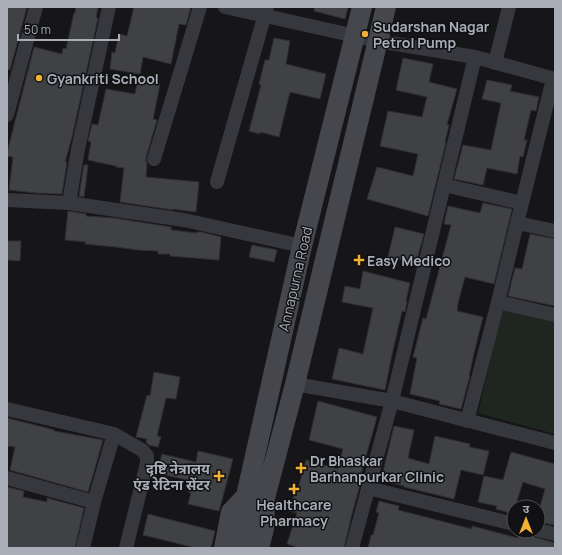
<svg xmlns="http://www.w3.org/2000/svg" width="562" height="555" font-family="Manrope,'Noto Sans Devanagari',sans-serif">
	<rect width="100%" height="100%" fill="#161618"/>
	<path fill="#1e261f" d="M502 308 555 320V434L478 413Z"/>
	<path fill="#404145" stroke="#303034" d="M7 7H27L10 70 7 69Z
		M76 7H98L96 18H98L72 137 65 162H67L62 194 36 193 9 190 13 157 7 156V153L34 47 62 54 63 48 66 49 74 13H75Z
		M134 7H191L186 25 179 24 171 64 143 57 140 74 110 69 112 52 115 53 119 34 127 36Z
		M315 7H348L345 19 314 11Z
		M274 38 290 41 286 64 326 74 320 99 290 92 279 137 260 132V134L249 131 261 85 259 84 265 60H269Z
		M403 58 433 64 429 82 457 89 447 124 449 125 445 142H446L428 216 367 199 377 167 413 176 418 154 380 146 388 111 422 117 427 97 396 90Z
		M138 79 160 84 153 119 157 120 146 157V161L147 164 146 177 199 182 196 212 173 209V210L120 202 124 168 116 167V166L88 160 91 142 88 141 92 124 98 125 106 89 135 94Z
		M487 80 512 85 510 91 539 97 536 111 531 110 524 140H527L523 157 520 156 517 174 487 168 483 185 454 179 463 145 491 150 501 103 482 99Z
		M84 165H88L84 197 79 196Z
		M483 203 512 209 494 284 465 277 458 303 457 311 483 317 474 353 469 376H470L461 409 439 404 440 401 410 394 417 358 413 357 423 318 426 319 451 225 444 224 448 206 480 213Z
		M68 211 86 214V216L114 218 171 227V230L196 233 197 232H201L221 237 219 260 170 256V254H158V251L138 250 116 247 85 244 86 242 65 240Z
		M395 227 424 234 416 263 388 257Z
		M530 234 555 239V306L508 296 515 268 522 269Z
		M7 241H21L20 261 7 260Z
		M252 245 277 250 274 262 249 257Z
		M363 271 410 283 406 301H407L405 312 402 311 391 359 385 390 332 379 339 348 363 354 373 308 342 302 345 286 360 289Z
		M154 372 180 377 176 399 166 398 157 436 161 437 158 447 149 445 146 442 147 439 136 437 147 395 150 396Z
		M318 401 377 417 359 481H361L352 514 344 548H300L287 544 297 513 289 511 294 495 296 496 306 460 338 469 343 449 309 440Z
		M7 418 43 427 54 430V431L103 440 88 492 10 470 15 447 7 446Z
		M394 426 414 430 408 458 429 464 435 436 470 444 469 447 489 451 483 475 461 470 454 499 404 487V486L381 480Z
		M198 451 233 459 219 511 188 504 191 493 188 492 191 481 157 473 162 454 196 462Z
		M511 452 555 464V525L538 522V514L545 489 523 482 515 507H514L513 514 496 509 497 506 478 502 484 476 503 480Z
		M7 487 24 491 23 497 47 502V498L84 508 75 548H7Z
		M379 501 399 506 398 510 472 529V526L518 538 520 533 552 542 555 543V548H368L371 535H373L379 513 376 512Z
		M148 514 215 531 211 548H196L143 535Z"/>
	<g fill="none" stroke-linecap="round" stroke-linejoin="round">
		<path stroke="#37383d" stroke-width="14" d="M225 7 378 41 475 57 555 79
			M495 63 509 7
			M7 115 36 7
			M154 159 200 7
			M217 182 267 7
			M444 185 522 203
			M7 200 69 203 184 220 302 246
			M69 203 78 149 109 7
			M517 223 555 231
			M498 302 555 315
			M295 384 392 401 555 443
			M7 409 114 434 142 450 147 456V463L126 548
			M467 421 498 302 517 223 553 79
			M7 478 94 502
			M368 488 514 524
			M538 530 555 534
			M83 548 94 502 114 434
			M352 548 392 401 475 57"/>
		<path stroke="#45474d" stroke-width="20" d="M224 548 231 512 246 496 302 246 362 7
			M242 548 251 510 246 496
			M259 548 264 529 265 498 295 384 386 7"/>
	</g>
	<g fill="#f2b134" stroke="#111113" stroke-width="1.5">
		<circle cx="365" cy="34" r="4"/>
		<circle cx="39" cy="78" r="4"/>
		<path d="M357 254h4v4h4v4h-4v4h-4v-4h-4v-4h4z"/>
		<path d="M299 462h4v4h4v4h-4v4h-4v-4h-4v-4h4z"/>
		<path d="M217 470h4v4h4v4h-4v4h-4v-4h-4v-4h4z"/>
		<path d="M292 483h4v4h4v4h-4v4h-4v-4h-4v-4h4z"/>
	</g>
	<g text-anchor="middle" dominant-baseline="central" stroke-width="3" stroke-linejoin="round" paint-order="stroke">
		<g font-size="14" font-weight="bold" fill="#a8adb8" stroke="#111113" text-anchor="start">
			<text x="373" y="26">Sudarshan Nagar<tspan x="373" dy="16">Petrol Pump</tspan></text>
			<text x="47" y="78">Gyankriti School</text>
			<text x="367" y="260">Easy Medico</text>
			<text x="310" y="460">Dr Bhaskar<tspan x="310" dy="16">Barhanpurkar Clinic</tspan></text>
			<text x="210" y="468" text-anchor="end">दृष्टि नेत्रालय<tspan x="210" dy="16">एंड रेटिना सेंटर</tspan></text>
			<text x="294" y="504" text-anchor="middle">Healthcare<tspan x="294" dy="16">Pharmacy</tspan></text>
		</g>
		<g font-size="14" fill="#a8adb8" stroke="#111113">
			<text transform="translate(295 279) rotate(-77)">Annapurna Road</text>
		</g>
	</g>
	<rect width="562" height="555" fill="none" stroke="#a8adb8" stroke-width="16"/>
	<g transform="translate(526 519)"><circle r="19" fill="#111113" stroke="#4d4f55"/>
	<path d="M0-3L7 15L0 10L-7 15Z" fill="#f2b134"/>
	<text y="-6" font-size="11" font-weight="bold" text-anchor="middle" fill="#a8adb8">उ</text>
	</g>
	<path d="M18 34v6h101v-6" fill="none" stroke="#a8adb8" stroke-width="2"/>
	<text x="24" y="34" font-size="12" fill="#a8adb8" stroke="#111113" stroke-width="3" paint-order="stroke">50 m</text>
</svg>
